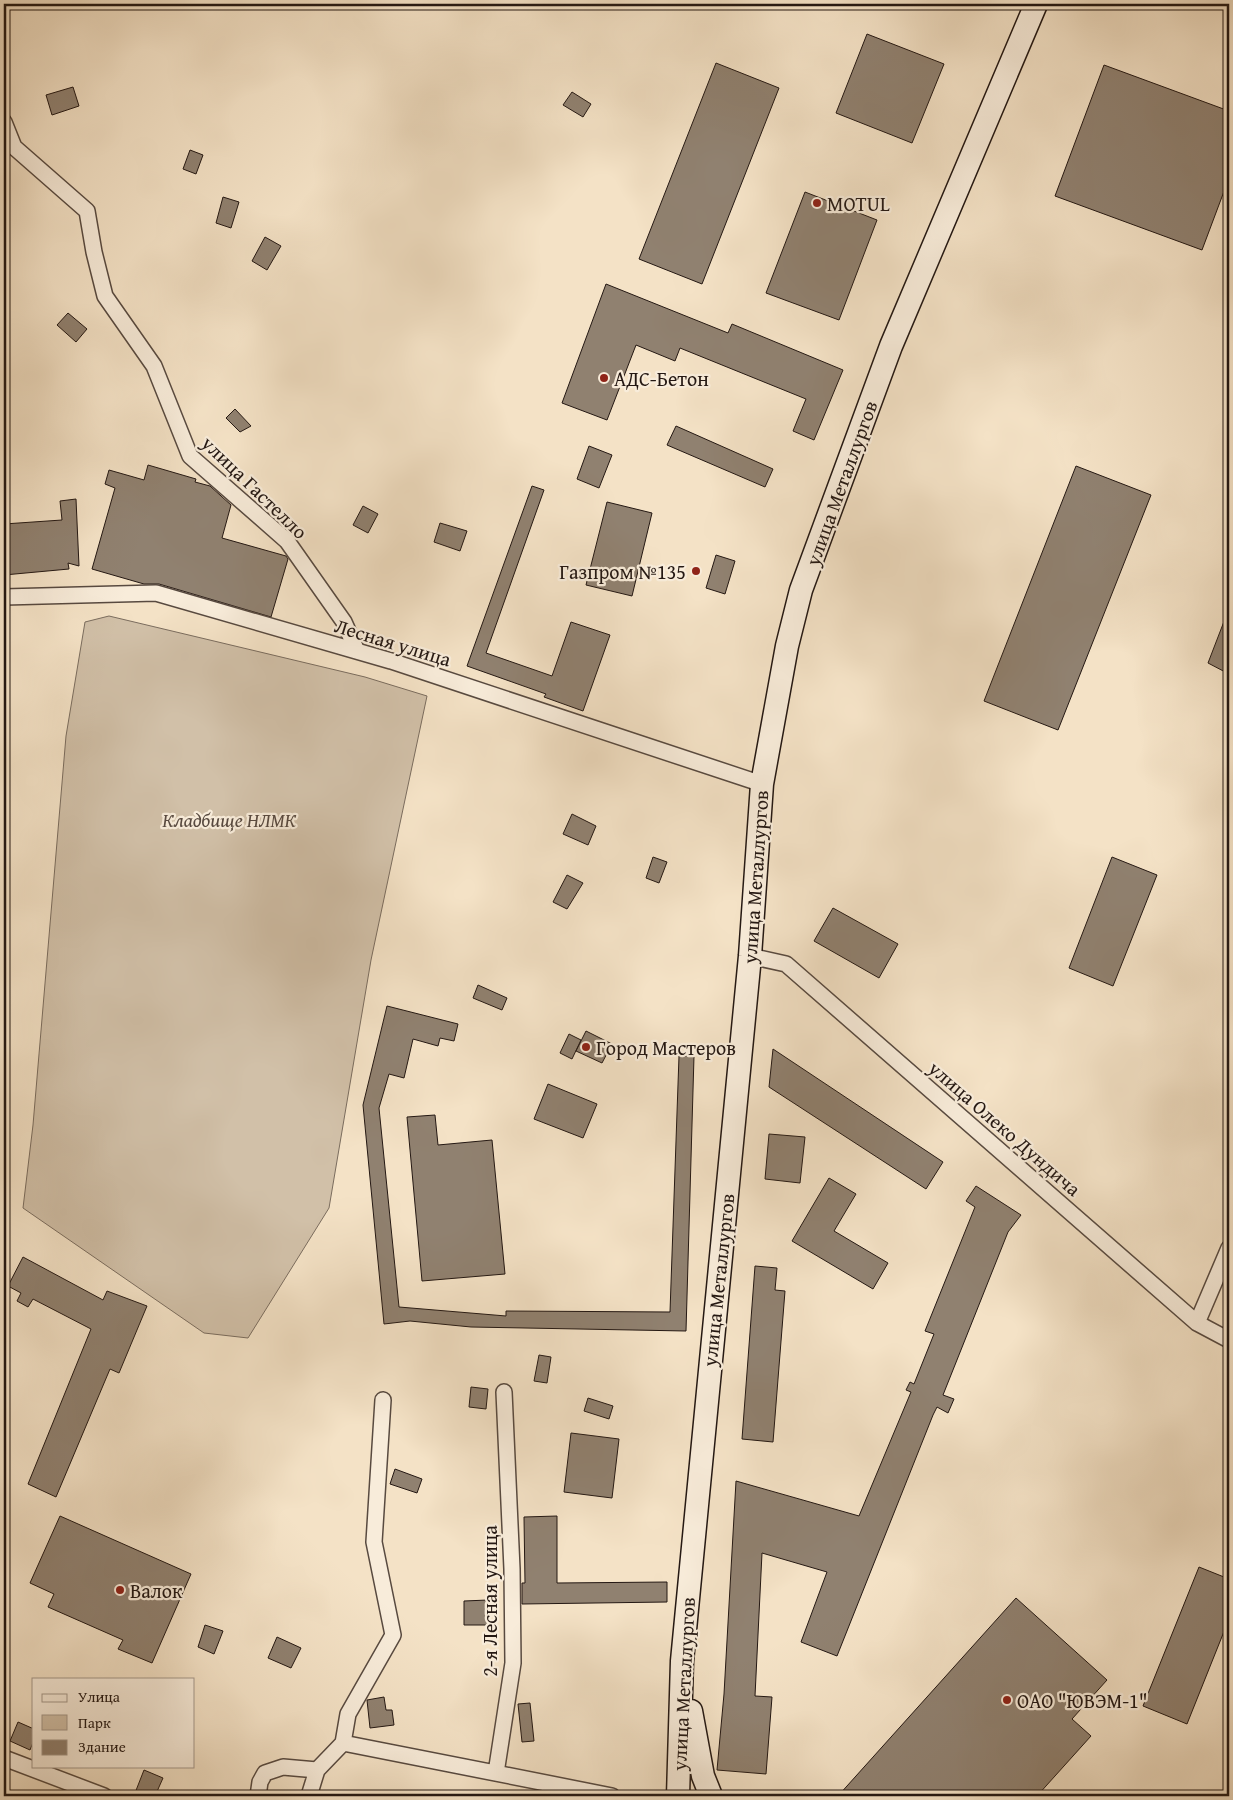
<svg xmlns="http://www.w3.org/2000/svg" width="1233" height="1800" font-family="'Gentium Book Plus',serif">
	<rect width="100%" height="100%" fill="#f4e2c6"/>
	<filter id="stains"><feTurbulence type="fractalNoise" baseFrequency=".004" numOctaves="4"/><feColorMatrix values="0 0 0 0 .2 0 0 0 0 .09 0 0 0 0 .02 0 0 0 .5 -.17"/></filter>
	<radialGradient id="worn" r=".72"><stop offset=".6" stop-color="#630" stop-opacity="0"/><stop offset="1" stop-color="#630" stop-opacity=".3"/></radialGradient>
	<path fill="#d1c0a8" stroke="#7a6c5e" d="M109 616 365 677 427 696 371 960 329 1208 248 1338 204 1333 23 1208 33 1125 66 736 85 622Z"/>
	<path fill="#908170" stroke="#241813" d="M867 34 944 64 912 143 836 113Z
		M716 63 779 88 702 284 639 259Z
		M1104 65 1229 111V178L1202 250 1055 196Z
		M73 87 79 106 52 115 46 95Z
		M572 92 591 104 583 117 563 105Z
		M190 150 203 155 196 174 183 169Z
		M805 192 877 220 839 320 766 293Z
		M223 197 239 202 231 228 216 223Z
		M265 237 281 246 267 270 252 261Z
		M606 284 728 333 732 324 843 370 814 440 793 431 806 399 680 348 675 361 636 345 607 420 562 403Z
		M68 313 87 329 76 342 57 325Z
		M235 409 251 426 240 432 226 418Z
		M676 426 773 469 765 487 667 445Z
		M589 446 612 455 599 488 577 479Z
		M148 465 196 479 195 482 210 486 231 505 222 538 286 556 288 559 271 617 159 584H144L92 569 115 488 105 484 109 470 144 480Z
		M1076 466 1151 495 1058 730 984 701Z
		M532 486 544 490 486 653 552 676 571 622 610 635 583 711 544 697 546 694 467 666Z
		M76 499 79 566 68 563 69 569 4 575V524L62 520 60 501Z
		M607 502 652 513 632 596 586 585Z
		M363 506 378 514 368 533 353 525Z
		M440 523 467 531 460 551 434 542Z
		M716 555 735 561 725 594 706 588Z
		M1228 611H1229V674L1208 663Z
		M572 814 596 826 588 845 563 834Z
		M653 857 667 862 659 883 646 878Z
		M1112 857 1157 875 1113 986 1069 968Z
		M567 875 583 883 567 909 553 902Z
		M833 908 898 944 879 978 814 941Z
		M478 985 507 998 502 1010 473 998Z
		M387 1006 458 1024 454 1041 440 1038 438 1046 413 1039 404 1078 389 1074 379 1108 399 1307 506 1316V1311L670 1312 679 1056H694L686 1331 471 1327 410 1321 384 1324 363 1105Z
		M586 1031 612 1044 602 1063 576 1051Z
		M569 1034 581 1040 572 1059 560 1053Z
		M773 1049 943 1162 926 1189 769 1087Z
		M548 1084 597 1104 583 1138 534 1119Z
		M435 1115 438 1145 492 1140 505 1274 422 1281 407 1117Z
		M769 1134 805 1137 800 1183 765 1179Z
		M829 1178 856 1194 834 1231 888 1263 873 1289 792 1241Z
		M976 1186 1021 1215 1008 1232 943 1395 954 1399 948 1413 937 1407 933 1415 837 1656 801 1642 827 1572 762 1553 755 1696 772 1697 766 1774 717 1770 724 1694 736 1481 859 1516 911 1392 906 1390 910 1382 914 1384 934 1334 925 1331 975 1207 966 1201Z
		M23 1257 103 1300 107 1291 147 1306 119 1373 110 1369 56 1497 28 1484 91 1329 33 1299 28 1307 17 1301 21 1293 8 1286Z
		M755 1266 777 1268 775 1290 785 1291 773 1442 742 1439Z
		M539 1355 551 1357 547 1383 534 1381Z
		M471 1387 488 1389 486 1409 469 1407Z
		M588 1398 613 1406 609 1419 584 1411Z
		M571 1433 619 1439 612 1498 564 1492Z
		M395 1469 422 1479 417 1493 390 1484Z
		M60 1516 191 1574 152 1663 118 1649 123 1640 48 1607 54 1594 30 1583Z
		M557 1516V1583L667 1582V1602L522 1604V1583H525L524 1517Z
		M1199 1567 1229 1579V1619L1187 1724 1143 1706Z
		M1016 1598 1107 1680 1072 1719 1091 1736 1037 1796H838Z
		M488 1600 489 1625H464V1601Z
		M205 1625 223 1631 214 1654 198 1647Z
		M277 1637 301 1648 291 1668 268 1658Z
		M384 1697 386 1710H392L394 1725 370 1728 367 1700Z
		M530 1703 534 1741 522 1742 518 1704Z
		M18 1722 34 1729V1740L30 1750 10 1741Z
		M144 1770 163 1778 155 1796H144L135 1793Z"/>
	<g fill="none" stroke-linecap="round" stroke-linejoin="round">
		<g stroke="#584a40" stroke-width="18">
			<path id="minor" d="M4 122 14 147 87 211 94 252 105 296 154 366 190 456 287 541 344 622 357 651
				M4 597 156 593 391 661 762 784
				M750 956 786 964 1197 1323 1229 1340
				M1197 1323 1229 1248
				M343 1743 348 1714 393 1635 374 1542 383 1400
				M4 1758 104 1796
				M496 1773 513 1663 512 1569 504 1392
				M258 1796 260 1782 265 1773 283 1767 317 1770 343 1743 612 1796
				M309 1796 317 1770"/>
		</g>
		<g stroke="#241813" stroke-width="25">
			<path id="secondary" d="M691 1711 703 1776 711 1796
				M678 1796 682 1661 750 956 762 784 787 646 801 590 891 346 1036 4"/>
		</g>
		<use href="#minor" stroke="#f8ecda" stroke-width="15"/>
		<use href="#secondary" stroke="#f8ecda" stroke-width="22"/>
	</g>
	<g fill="#8f2418" stroke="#f8ecda" stroke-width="2">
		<circle cx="817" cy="203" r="5"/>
		<circle cx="604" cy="378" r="5"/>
		<circle cx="696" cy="571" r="5"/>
		<circle cx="586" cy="1047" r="5"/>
		<circle cx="120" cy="1590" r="5"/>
		<circle cx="1007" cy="1700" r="5"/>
	</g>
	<g text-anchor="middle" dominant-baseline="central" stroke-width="4.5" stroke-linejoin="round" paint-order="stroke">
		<g font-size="20" fill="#241813" stroke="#f8ecda" text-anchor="start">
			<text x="827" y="203">MOTUL</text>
			<text x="614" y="378">АДС-Бетон</text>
			<text x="686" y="571" text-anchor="end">Газпром №135</text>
			<text x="596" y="1047">Город Мастеров</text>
			<text x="130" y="1590">Валок</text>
			<text x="1017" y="1700">ОАО "ЮВЭМ-1"</text>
		</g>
		<g font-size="20" fill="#241813" stroke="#f8ecda">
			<text transform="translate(841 483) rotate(-70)">улица Металлургов</text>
			<text transform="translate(255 487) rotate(44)">улица Гастелло</text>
			<text transform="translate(393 642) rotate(17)">Лесная улица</text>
			<text transform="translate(755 877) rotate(-86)">улица Металлургов</text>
			<text transform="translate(1005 1128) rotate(41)">улица Олеко Дундича</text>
			<text transform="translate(718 1280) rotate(-84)">улица Металлургов</text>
			<text transform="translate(489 1601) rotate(-90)">2-я Лесная улица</text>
			<text transform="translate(683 1684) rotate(-87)">улица Металлургов</text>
		</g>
		<g font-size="20" font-style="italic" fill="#584a40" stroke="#f8ecda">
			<text x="229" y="819">Кладбище НЛМК</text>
		</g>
	</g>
	<rect width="1233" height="1800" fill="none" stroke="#f4e2c6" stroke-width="20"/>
	<rect x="5" y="5" width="1223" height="1790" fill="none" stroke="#241813" stroke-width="2.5"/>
	<rect x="10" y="10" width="1213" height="1780" fill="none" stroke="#241813"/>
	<rect x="32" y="1678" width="162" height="90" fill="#f8ecda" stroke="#a3978a"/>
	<rect x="42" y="1694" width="25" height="8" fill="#f8ecda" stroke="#a3978a"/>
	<text x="78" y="1702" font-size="15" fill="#241813">Улица</text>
	<rect x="42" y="1715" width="25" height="15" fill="#d1c0a8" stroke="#a3978a"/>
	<text x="78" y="1728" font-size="15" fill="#241813">Парк</text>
	<rect x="42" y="1740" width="25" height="15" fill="#908170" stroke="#a3978a"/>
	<text x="78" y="1752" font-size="15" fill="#241813">Здание</text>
	<rect width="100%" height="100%" filter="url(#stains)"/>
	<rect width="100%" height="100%" fill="url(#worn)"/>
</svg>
